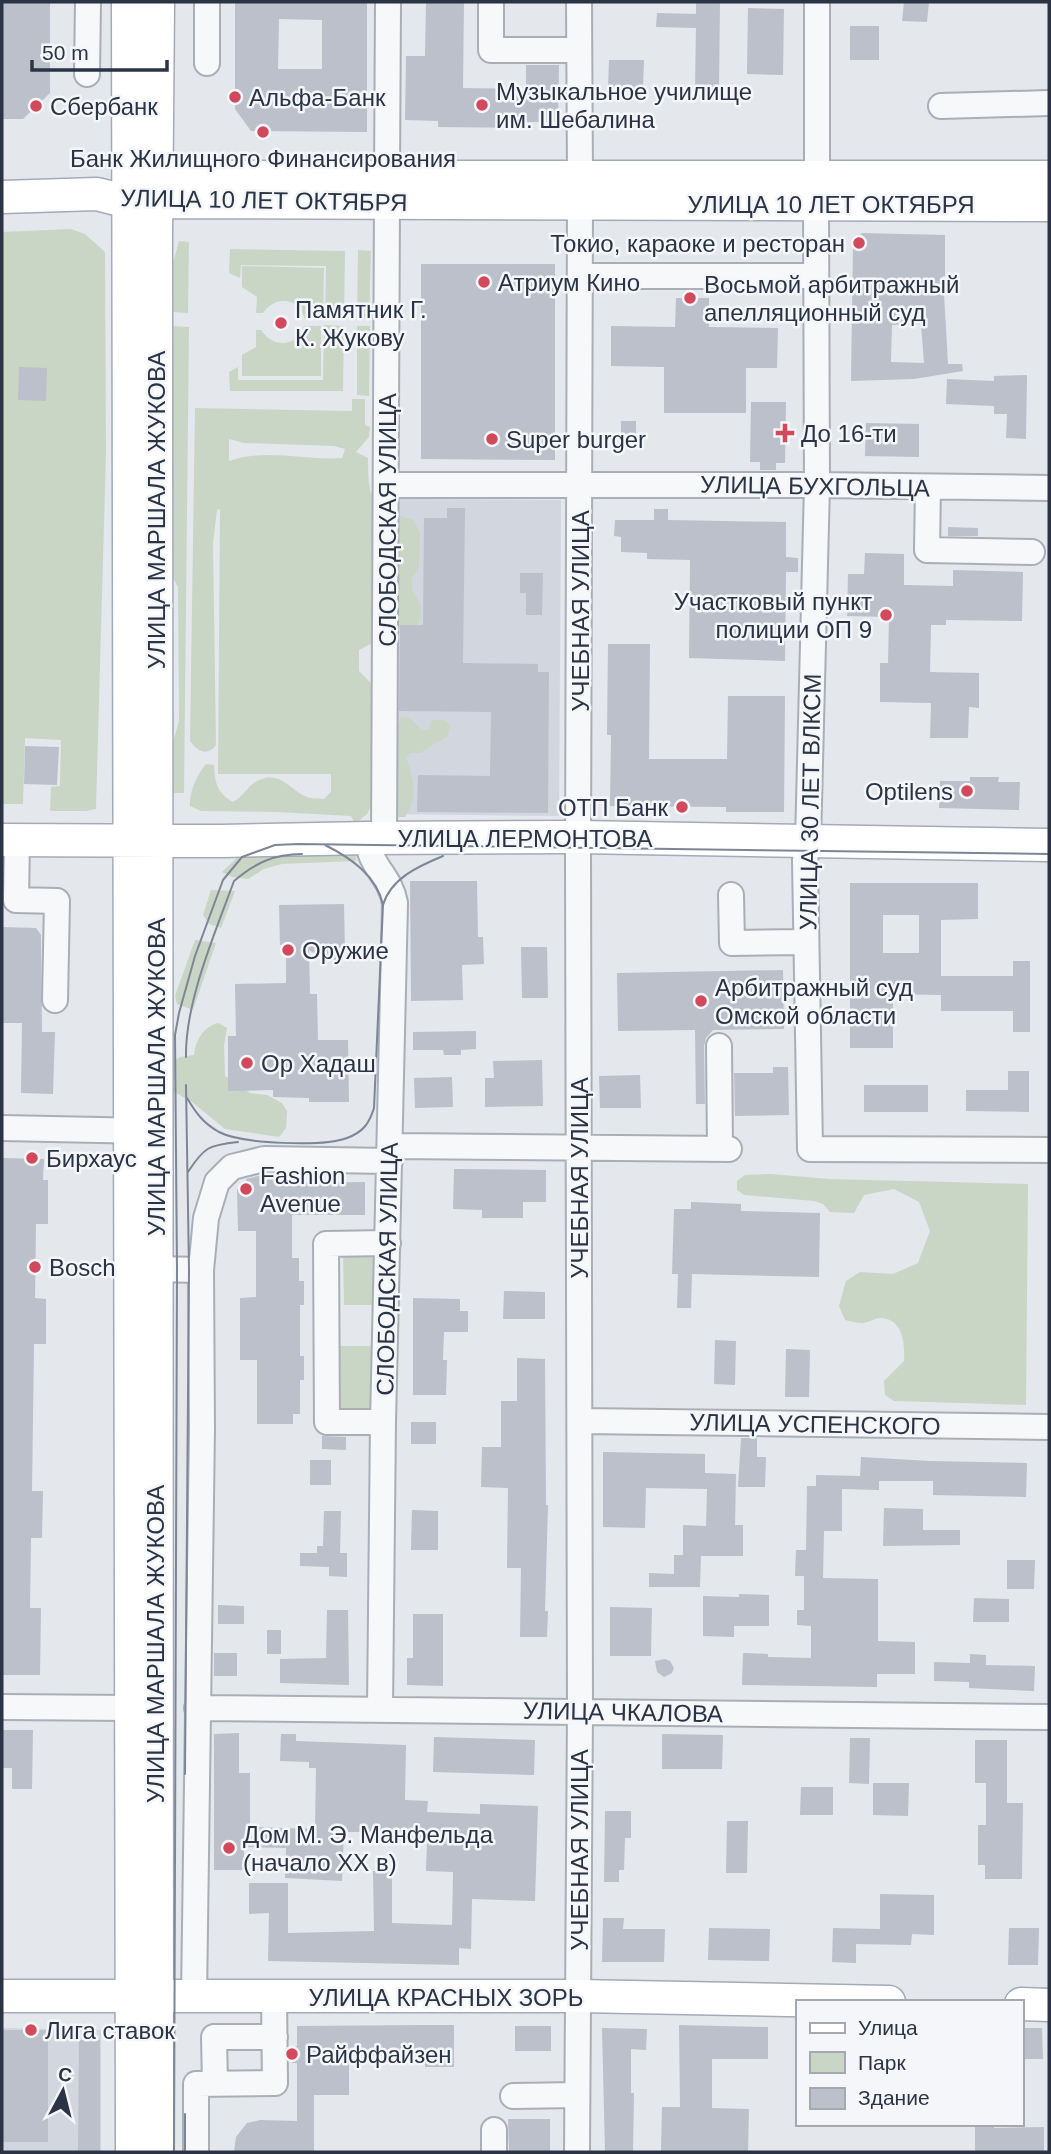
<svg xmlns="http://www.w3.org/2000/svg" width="1051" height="2154" font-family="Helvetica,sans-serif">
	<rect width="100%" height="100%" fill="#e4e7ec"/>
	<path fill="#d2d6de" d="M398 499 561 500 559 816 394 814Z
		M2 2028 101 2030V2152H2Z"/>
	<path fill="#c9d6c5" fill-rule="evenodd" d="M71 229 85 234 105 252 106 453 96 809 86 811H50L51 787 60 786 61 740 25 738 23 804H2V232Z
		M179 241 189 242 188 313 172 312V267Z
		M230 249 345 251 344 320H325L326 266 241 265 240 278 229 273Z
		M358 250 371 251 369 319 357 318Z
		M242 266 324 268 323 319H305C298 297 276 295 263 313H256L257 297 242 287Z
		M324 325 344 326 343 391H230L229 372 238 367V380H323Z
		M172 326 189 327 184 793H172L171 749 179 721 178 587 173 578 172 557Z
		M304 326H321V376H242V355L256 347V330H261C273 348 296 348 304 326Z
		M357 326H370L369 396 357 395Z
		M352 399H365V425L370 427 369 437 356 452 368 458C368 501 371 506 413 520L420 532 419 568 412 578V589L421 607 420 622 408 633 393 629 376 563 373 572 378 611 376 641 359 650V671L370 682 391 733 397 730 401 717 410 718 422 730H428L432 720H444L450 725 448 736C439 743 429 745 421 753H410L406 758C414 778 418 798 405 817H396L372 804 367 814 355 824 351 816 276 812 201 811 190 806C189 792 197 775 206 764L214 765C215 783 217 793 233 802 245 796 248 783 262 779 282 772 291 791 307 797 311 799 319 798 324 799L331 792V774H218L220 509 217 510 213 543 216 745C207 757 197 751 190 741L195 408 352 411ZM229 439 244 443 334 446 345 449 342 458C305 461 265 448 229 461Z
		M357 843 356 861 282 864 264 869 248 879 232 877 222 872 240 855Z
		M211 890 235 891 221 928 209 924 203 915Z
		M195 940 216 943 193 1010 177 1004 175 996Z
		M218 1023 227 1028 224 1045 225 1076 250 1093 267 1095 282 1103 287 1111 286 1128 279 1137 225 1129 192 1102 169 1089 168 1065 180 1057 194 1055C196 1040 203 1027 218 1023Z
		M771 1174 829 1179 1028 1184 1026 1405 894 1401 885 1395 884 1381 904 1361C905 1344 903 1317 879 1318 873 1319 868 1323 862 1323 857 1323 850 1321 845 1320L839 1306 846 1281 860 1272 893 1274 918 1263 930 1231 919 1202 894 1189 864 1195 854 1213 830 1212 823 1204 814 1201 744 1195 737 1190V1181L745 1175Z
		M343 1251H373L374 1305H344Z
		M339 1346H376V1412H340Z"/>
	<path fill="#bbc0ca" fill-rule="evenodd" d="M3 2H50V93L23 119H2Z
		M235 2H367V132L251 131 235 109ZM279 19 322 20V69H278Z
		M426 2H464L463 88 526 89V65H559L558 122H526V128L438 127V121L405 120 406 56H425Z
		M696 2H720L719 88H695L696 28 656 27 657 13 696 14Z
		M904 2H929L927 22 902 21Z
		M748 8 784 9 783 75 747 74Z
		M850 26H879V60H850Z
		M609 60H644L643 88 608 87Z
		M862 233 945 235V276H943L948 364H962L963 371 914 379 851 381 853 240ZM921 324 924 363 891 362 892 325Z
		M421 264H555V460L421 459Z
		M676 298H709V327L778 328 777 368H746V413H664V367L611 366V326L675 327Z
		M19 367 47 368 46 401 18 400Z
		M1027 375 1026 439 1006 438 1007 414H994V406L946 404 947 379 994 381V376Z
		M751 402H786L785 463H776V470H760V462H750Z
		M621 421H636V448H621Z
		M866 423 919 424V457L865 456Z
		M447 508H465L463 663 538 664V672H549L548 813 417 812 418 775 490 776 491 712 399 711 400 625H423L424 518H447Z
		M654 509H668V520L786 522V557L798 558V572H786L785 661 689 658 690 560 647 559V553L621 552V537L614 536 615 520H654Z
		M948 527 978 528V536H948Z
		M865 553 904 554V585L953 586V570L1023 572 1022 621 946 620V625H931L930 672 979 673V708L969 707 968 738H930L931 703 880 702V663H888L889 617 847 616 848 574H864Z
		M520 573H543L542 615H526V593H520Z
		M608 644H650L649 759H727L728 696H785L784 812H726V807L610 806 611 735H607Z
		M25 746 59 747 57 785 24 784Z
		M970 777H999L998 782H1020L1019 810 939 808 940 781H970Z
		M410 881H477L478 937H483L484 964 462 965 463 1000 411 1001Z
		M850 883H978V919L941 920V976H1013V961H1030V1032H1013V1011H941V995L893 994V1048H850ZM883 915H919V953H883Z
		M344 904 345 953 339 960 328 961 309 950 310 994H317L318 1040H348L349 1102H309V1098L273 1097V1090L228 1091V1036H236L235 984 286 983V944L280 945 279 905Z
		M2 927 36 928 41 935 42 1032H55L53 1094 21 1093 22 1023H2Z
		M521 947H547L548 998H522Z
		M783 970 784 1029 713 1030 706 1038 704 1046 705 1104H696L695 1030 618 1031 617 973Z
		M476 1031V1049L461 1050V1055H444L443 1050H413V1032Z
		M542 1060 543 1106 485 1107V1078H494L493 1061Z
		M773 1067H788L789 1115 735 1116 734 1073H773Z
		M1008 1071H1029V1112L966 1111V1090H1008Z
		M640 1075 641 1108H600L599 1076Z
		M452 1077 453 1107 415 1108 414 1078Z
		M864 1085H928V1112H864Z
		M2 1158 44 1159 43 1180H48V1224H36L35 1298 46 1299V1344H34L32 1491H43L42 1538H31L30 1608H41L40 1675H2Z
		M454 1169 546 1170V1202H523V1218H482V1210L453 1209Z
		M266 1174 306 1175V1183L365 1182V1215H292V1258H299V1281H304V1305H300V1356H304V1380H300V1414H293V1424H257V1360H240V1298L256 1297V1231H238L237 1189H246V1179Z
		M691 1202 741 1204V1211L820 1213 819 1277 692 1274 691 1308H677L678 1274H672L674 1209H691Z
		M504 1291 545 1292V1319H503Z
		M413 1298 460 1299V1311H468V1332H444L443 1360H447L446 1395H413Z
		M715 1340 736 1341 735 1385 714 1384Z
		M786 1349 810 1350 809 1397H785Z
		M517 1358 545 1359 546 1505H548L545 1611H548L547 1637H520L521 1568H507L508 1488 481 1487 482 1447H501V1401H517Z
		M411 1422H436V1444H411Z
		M322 1436 346 1437V1450L322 1449Z
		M741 1438H757V1457H766L765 1487H738Z
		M603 1452 705 1454V1473L736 1474 735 1525H743V1556H701L700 1587H649V1573L674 1574V1555H683V1525L706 1526 707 1489 646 1488 645 1528 603 1527Z
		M861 1457 930 1461 1027 1463 1026 1497 933 1495V1481H879V1490L842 1489V1531H824L823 1578 878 1579V1641L915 1642V1674H877V1687L742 1685 743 1653 768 1654V1657L811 1658V1626L797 1625V1610H804V1576H795L796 1550H806L807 1486H816V1475L860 1476Z
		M310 1460H331V1485H310Z
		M884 1508 923 1509V1530H960V1545L883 1546Z
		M412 1510 438 1511V1550H411Z
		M324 1511H341L340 1553H347V1577L329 1576V1567L300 1566V1553H317V1546H323Z
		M1007 1560H1035L1034 1589H1007Z
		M739 1594 769 1595V1626H734V1637L703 1636V1596L739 1597Z
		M974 1598 1009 1599V1622H973Z
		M218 1605 244 1606V1624H218Z
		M610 1607 652 1608 651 1656H610Z
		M327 1610H348L349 1685 280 1683V1659L326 1658Z
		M413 1614H443V1686L407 1685V1658H413Z
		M267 1630H281V1654H267Z
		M214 1653H237V1676H214Z
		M970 1654 986 1655V1665L1035 1666 1034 1691 969 1688V1682L934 1681V1662L970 1663Z
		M665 1659 670 1661 674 1668 672 1673 664 1677 657 1672 655 1661Z
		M2 1730H33L32 1789H12V1768H2Z
		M239 1733V1773H250V1827L315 1829 316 1768H309V1762L280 1761 281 1734H296V1741L406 1745 405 1800 428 1801 427 1812 480 1814V1804L538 1806 535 1901 472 1899 471 1949 459 1948V1965L268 1961 269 1913 249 1914V1883H288V1933L374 1931 373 1871H392V1923L452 1925 453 1872 426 1871 427 1842 373 1840V1832H344L342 1881 285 1878 286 1848 244 1847V1870H214V1734Z
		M662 1734 723 1735 722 1769H662Z
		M434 1737 535 1740 534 1775 433 1772Z
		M850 1738H870L869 1784 849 1783Z
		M975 1740H1007V1803H1023L1022 1879H985V1865H978V1825H986V1783H975Z
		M873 1783H909L908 1816 873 1815Z
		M801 1787H833V1815H800Z
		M605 1811H631V1838H625L624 1870H619V1882H604Z
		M727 1821H748L747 1873H726Z
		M880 1894 934 1895V1935L912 1934 911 1945 856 1944V1963L832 1962 833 1928 880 1929Z
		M603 1918H624L623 1929H665L664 1962H602Z
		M709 1928 770 1929 769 1961 708 1960Z
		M1009 1928H1039L1038 1965H1008Z
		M425 2025H454V2067H425V2056H352V2063H349V2095H314V2152H234L236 2137 247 2123 260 2120 297 2121V2063H292V2046H297V2026Z
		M679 2025 768 2027V2059H712V2108L749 2109 748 2152H661L662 2107H680Z
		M515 2026H551V2051H515Z
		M602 2028 647 2029 646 2050 631 2049V2093H634L633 2152H605Z
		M1021 2028H1042L1043 2059H1021Z
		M2 2030H48V2142H2Z
		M79 2040H100V2152H78Z
		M508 2119H550V2152H509Z
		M975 2124H994V2128L1044 2127V2152H975Z"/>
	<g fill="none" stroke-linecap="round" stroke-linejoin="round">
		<g stroke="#a9aeb7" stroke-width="28">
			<path id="minor" d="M207 2V63
				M491 2V50H578
				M579 2 580 177
				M87 74 88 2
				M941 106 1049 103
				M387 177 388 2
				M817 177V2
				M816 204 817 485 808 842 805 860 810 1149 1049 1150
				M581 276H816
				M388 485H817L1049 488
				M928 487 927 550 1032 552
				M368 838C368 866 390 874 395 903L383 1422 380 1708
				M384 838 387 203
				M17 840 16 900 57 901 55 1000
				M731 895 732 943 806 942
				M719 1046 720 1148
				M2 1128 148 1131
				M390 1146 729 1149
				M155 1269 201 1270
				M580 1421 1049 1427
				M383 1422H327L326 1244 388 1243
				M2 1707 130 1708
				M197 1708 1049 1717
				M194 1997 202 1428 201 1270 206 1218 217 1182 232 1167 264 1159 390 1161
				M215 2083 214 2037H275
				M513 2096 577 2095
				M196 2152V2084L275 2083 274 1997
				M494 2152V2130
				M577 2152 580 1711 578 856 580 204"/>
		</g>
		<g stroke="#a3abb8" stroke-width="35">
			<path id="major" d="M128 2 132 2152
				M139 181 157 177H1049
				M2 197 97 194 128 202H157L1049 205
				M2 840 222 841 368 838 578 837 1049 845
				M2 1996H578L889 2002
				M1021 2004 1049 2005
				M157 2152 156 236 158 2"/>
		</g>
		<use href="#minor" stroke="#f7f8fa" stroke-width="24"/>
		<use href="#major" stroke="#fff" stroke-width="32"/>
		<path stroke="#7d8696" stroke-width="2" d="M383 905C391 878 419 866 443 856
			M186 1057C185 1002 215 933 234 881 255 863 274 854 302 854
			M187 1098C196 1113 203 1123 219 1132 242 1144 323 1147 347 1138 363 1132 369 1124 374 1108L383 905C377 876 351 858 325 845
			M188 1172C204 1147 209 1145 238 1142
			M185 1774 189 1270 186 1085
			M185 2114V2152
			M174 2152 177 1269 175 1035 179 1013 195 956 223 880 242 857 275 845 298 844 1049 854"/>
	</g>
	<g fill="#d1495b" stroke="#f4f6f9" stroke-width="2.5">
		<circle cx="235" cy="97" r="7"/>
		<circle cx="482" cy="105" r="7"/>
		<circle cx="36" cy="106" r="7"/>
		<circle cx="263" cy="132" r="7"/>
		<circle cx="859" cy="243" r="7"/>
		<circle cx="484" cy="282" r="7"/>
		<circle cx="690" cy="298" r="7"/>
		<circle cx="281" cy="323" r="7"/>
		<path d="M781.5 422.5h7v7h7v7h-7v7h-7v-7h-7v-7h7z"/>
		<circle cx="492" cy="439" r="7"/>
		<circle cx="886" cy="615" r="7"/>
		<circle cx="967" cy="791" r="7"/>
		<circle cx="682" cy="807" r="7"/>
		<circle cx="288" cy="950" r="7"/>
		<circle cx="701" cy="1001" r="7"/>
		<circle cx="247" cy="1063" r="7"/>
		<circle cx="32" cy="1158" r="7"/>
		<circle cx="246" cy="1189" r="7"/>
		<circle cx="35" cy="1267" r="7"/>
		<circle cx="229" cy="1848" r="7"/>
		<circle cx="31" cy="2030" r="7"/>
		<circle cx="292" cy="2054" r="7"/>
	</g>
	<g text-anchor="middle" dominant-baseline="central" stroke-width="5" stroke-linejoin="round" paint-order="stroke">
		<g font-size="24" fill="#2b3445" stroke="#f4f6f9" text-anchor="start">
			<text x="496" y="91">Музыкальное училище<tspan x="496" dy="28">им. Шебалина</tspan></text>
			<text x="249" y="97">Альфа-Банк</text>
			<text x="50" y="106">Сбербанк</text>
			<text x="263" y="158" text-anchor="middle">Банк Жилищного Финансирования</text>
			<text x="845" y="243" text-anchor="end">Токио, караоке и ресторан</text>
			<text x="498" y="282">Атриум Кино</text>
			<text x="704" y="284">Восьмой арбитражный<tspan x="704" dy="28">апелляционный суд</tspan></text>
			<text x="295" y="309">Памятник Г.<tspan x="295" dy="28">К. Жукову</tspan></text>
			<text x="801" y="433">До 16-ти</text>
			<text x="506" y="439">Super burger</text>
			<text x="872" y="601" text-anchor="end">Участковый пункт<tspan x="872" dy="28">полиции ОП 9</tspan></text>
			<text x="953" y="791" text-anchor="end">Optilens</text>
			<text x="668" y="807" text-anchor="end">ОТП Банк</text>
			<text x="302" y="950">Оружие</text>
			<text x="715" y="987">Арбитражный суд<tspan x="715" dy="28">Омской области</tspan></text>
			<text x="261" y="1063">Ор Хадаш</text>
			<text x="46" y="1158">Бирхаус</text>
			<text x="260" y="1175">Fashion<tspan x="260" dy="28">Avenue</tspan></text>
			<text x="49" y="1267">Bosch</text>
			<text x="243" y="1834">Дом М. Э. Манфельда<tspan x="243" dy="28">(начало XX в)</tspan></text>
			<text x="45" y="2030">Лига ставок</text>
			<text x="306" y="2054">Райффайзен</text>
		</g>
		<g font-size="24" fill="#2b3445" stroke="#f4f6f9">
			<text transform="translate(264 200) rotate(1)">УЛИЦА 10 ЛЕТ ОКТЯБРЯ</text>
			<text x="831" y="204">УЛИЦА 10 ЛЕТ ОКТЯБРЯ</text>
			<text transform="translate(815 486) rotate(1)">УЛИЦА БУХГОЛЬЦА</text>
			<text transform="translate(156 510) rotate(-90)">УЛИЦА МАРШАЛА ЖУКОВА</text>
			<text transform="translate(387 520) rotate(-90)">СЛОБОДСКАЯ УЛИЦА</text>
			<text transform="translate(580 611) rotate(-90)">УЧЕБНАЯ УЛИЦА</text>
			<text transform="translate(810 802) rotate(-89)">УЛИЦА 30 ЛЕТ ВЛКСМ</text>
			<text x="525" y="838">УЛИЦА ЛЕРМОНТОВА</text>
			<text transform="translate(156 1077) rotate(-90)">УЛИЦА МАРШАЛА ЖУКОВА</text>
			<text transform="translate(579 1178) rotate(-90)">УЧЕБНАЯ УЛИЦА</text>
			<text transform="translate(387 1269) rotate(-89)">СЛОБОДСКАЯ УЛИЦА</text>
			<text transform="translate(815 1424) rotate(1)">УЛИЦА УСПЕНСКОГО</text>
			<text transform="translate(155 1644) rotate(-90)">УЛИЦА МАРШАЛА ЖУКОВА</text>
			<text transform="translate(623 1712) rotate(1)">УЛИЦА ЧКАЛОВА</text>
			<text transform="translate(579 1850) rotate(-90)">УЧЕБНАЯ УЛИЦА</text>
			<text x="446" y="1997">УЛИЦА КРАСНЫХ ЗОРЬ</text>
		</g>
	</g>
	<rect width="1051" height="2154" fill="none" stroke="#2b3445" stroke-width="7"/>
	<rect x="796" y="2000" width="228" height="126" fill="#f4f6f9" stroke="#a4a8b1" stroke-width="2"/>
	<rect x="810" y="2023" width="35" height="10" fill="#ffffff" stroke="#a4a8b1" stroke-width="2"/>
	<text x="858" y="2035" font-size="21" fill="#2b3445">Улица</text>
	<rect x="810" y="2052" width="35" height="21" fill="#c9d6c5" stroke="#a4a8b1" stroke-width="2"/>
	<text x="858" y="2070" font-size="21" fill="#2b3445">Парк</text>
	<rect x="810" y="2088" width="35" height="21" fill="#bbc0ca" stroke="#a4a8b1" stroke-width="2"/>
	<text x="858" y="2105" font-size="21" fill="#2b3445">Здание</text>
	<g transform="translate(63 2091) rotate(7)" stroke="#f4f6f9" stroke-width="5" paint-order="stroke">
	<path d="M0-5L12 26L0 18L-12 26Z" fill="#2b3445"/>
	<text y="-10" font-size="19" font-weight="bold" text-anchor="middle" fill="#2b3445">С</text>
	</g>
	<path d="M32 60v10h135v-10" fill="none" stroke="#2b3445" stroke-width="3.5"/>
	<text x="42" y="60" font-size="21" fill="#2b3445" stroke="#f4f6f9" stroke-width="5" paint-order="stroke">50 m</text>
</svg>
